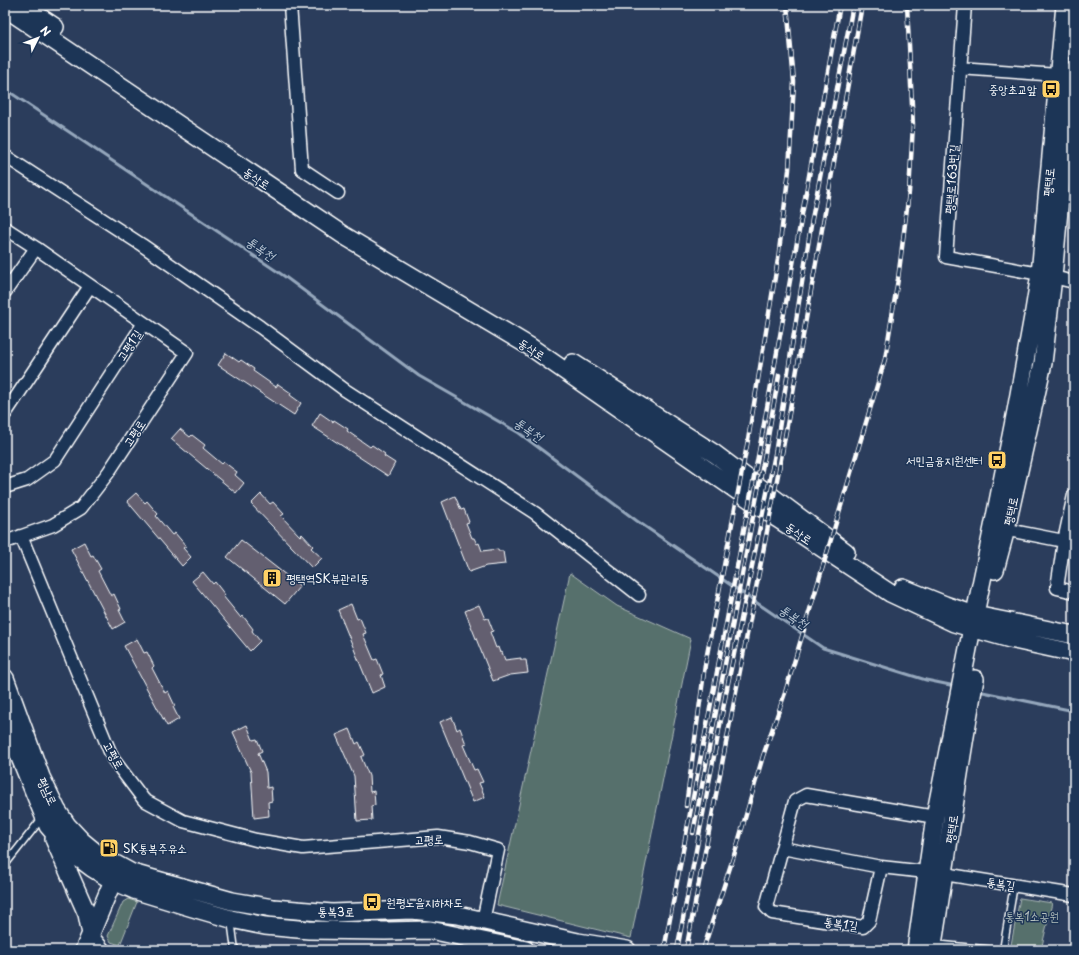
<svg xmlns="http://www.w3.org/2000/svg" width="1079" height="955" font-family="'Playpen Sans','Poor Story',sans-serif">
	<rect width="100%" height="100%" fill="#2b3d5c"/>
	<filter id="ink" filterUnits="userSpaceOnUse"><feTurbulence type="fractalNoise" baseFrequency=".025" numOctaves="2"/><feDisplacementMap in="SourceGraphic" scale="8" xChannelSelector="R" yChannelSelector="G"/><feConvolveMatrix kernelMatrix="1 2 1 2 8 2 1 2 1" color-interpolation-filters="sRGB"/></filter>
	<g filter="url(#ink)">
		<path fill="#57706c" stroke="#abb8b6" d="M570 573 617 606 691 639 631 938 497 905Z
			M1020 898 1052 903 1041 950H1010Z
			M128 899 137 902 120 945 111 942 108 936 123 902Z"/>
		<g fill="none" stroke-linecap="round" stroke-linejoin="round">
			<path stroke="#95a7bc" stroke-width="3" d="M5 89 284 276 419 376 519 433 637 521 823 648 926 680 955 686
				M978 691 1074 711"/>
		</g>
		<path fill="#635f70" stroke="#fff" d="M226 353 239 362 241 360 254 369 253 371 276 387 278 384 291 393 290 395 301 403 294 415 218 365Z
			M320 413 333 422 334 420 348 429 347 431 370 447 372 445 385 454 384 456 395 463 388 476 312 426Z
			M180 429 190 437 192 435 205 445 203 448 222 464 224 462 237 472 235 475 244 483 236 493 171 439Z
			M136 493 145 503 147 501 158 514 156 516 172 535 175 533 186 546 183 548 191 557 182 566 127 501Z
			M261 494 270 504 273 502 284 514 281 516 300 536 302 534 313 546 311 548 322 558 312 568 251 504Z
			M455 496 461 510 464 509 469 522 466 523 472 538H474L477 544 479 543 482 551 498 549V551H503L505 564 486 566 469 572 442 502Z
			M241 540 300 586 285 604 227 557Z
			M84 542 91 556 93 555 101 569 98 571 111 596 114 594 121 609 119 610 125 622 113 629 71 549Z
			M203 572 213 584 215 582 225 595 223 596 241 618 243 616 253 629 252 631 260 641 250 651 192 581Z
			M351 604 357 619 360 618 366 633 363 634 374 660 377 659 383 674 381 675 385 687 372 693 338 610Z
			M479 605 485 619 488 618 493 631 490 632 496 648 498 647 500 653 502 652 505 660 521 658V660H526L528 673 510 675 493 681 465 611Z
			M137 639 144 653 147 652 154 666 152 668 165 693 168 691 175 706 173 707 179 719 167 726 124 646Z
			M452 717 457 730 460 728 466 744 463 745 474 770 477 769 483 782 479 783 485 797 473 802 440 722Z
			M247 725 253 740 257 739 262 751 258 753 266 772 267 788 271 787 272 801 268 802 269 816 254 818 251 772 233 732Z
			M350 729 356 744 359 742 365 755 361 757 369 776 370 792 374 791 375 805 371 806 372 820 357 821 354 776 336 735Z"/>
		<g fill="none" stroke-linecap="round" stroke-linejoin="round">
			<g stroke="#fff" stroke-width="9">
				<path id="lane" d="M5 865 42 818
					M231 920 235 950
					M934 944 994 950
					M1003 950 1014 885"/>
			</g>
			<g stroke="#fff" stroke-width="15">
				<path id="street" d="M290 5 302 169 338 193
					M965 5 946 257 1040 274
					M959 68 1058 75
					M5 156 142 245 260 327 345 390 535 513 639 595
					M5 228 36 248 144 323 55 460 27 480 5 487
					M1053 277 1074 282
					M5 292 36 248
					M5 414 90 286
					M1074 495 1064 541 1057 588 1074 592
					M998 528 1074 543
					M21 536 113 759 144 800 183 821 256 840 303 848 438 837 470 842 498 850 483 921
					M5 542 53 525 81 508 108 473 187 353 144 323
					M782 848 881 867 869 921 863 927 772 913 766 907 795 801 806 795 935 817
					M881 867 944 874 1074 895
					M91 934 104 950"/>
			</g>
			<g stroke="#fff" stroke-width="20">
				<path id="secondary" d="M22 5 55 27
					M5 8 343 235 529 346 778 519 890 593 954 623 1010 639 1074 653
					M573 363 715 454 846 552
					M995 570 1006 529 1043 363 1053 277 1064 154 1074 70
					M903 588 945 605 975 615 1074 635
					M5 678 41 777 57 810 67 825 82 841 99 855 132 873 232 901 273 908 332 913 412 910 458 915 578 942 627 950
					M5 721 48 826 65 846 80 859 92 868 113 881 134 890 193 908 231 919 265 926 309 930 385 931 430 930 526 950
					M54 839 87 914 91 934
					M84 950 117 871
					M916 950 935 817 972 628 993 527 1016 411 1034 311 1040 274 1065 5
					M932 950C947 860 958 769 975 679"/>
			</g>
			<use href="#lane" stroke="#1d3557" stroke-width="6"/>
			<use href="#street" stroke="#1d3557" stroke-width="12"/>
			<use href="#secondary" stroke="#1d3557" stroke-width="17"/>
			<g stroke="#fff" stroke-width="4.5">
				<path id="rail" d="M686 806 705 665 748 440 778 259 789 170 794 82 787 5
					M693 833 766 448 779 375
					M664 950 760 446 840 5
					M677 950 728 683 775 454 812 219 853 5
					M686 950 781 459 862 5
					M703 950 737 846 763 756 785 693 885 359 898 279 909 192 913 125 907 5"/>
			</g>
			<use href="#rail" stroke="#1d3557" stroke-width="3" stroke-dasharray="9" stroke-linecap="butt"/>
		</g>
	</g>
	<defs>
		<g id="bus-square" transform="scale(1)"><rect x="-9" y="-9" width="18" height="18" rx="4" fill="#ffd166" stroke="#1d3557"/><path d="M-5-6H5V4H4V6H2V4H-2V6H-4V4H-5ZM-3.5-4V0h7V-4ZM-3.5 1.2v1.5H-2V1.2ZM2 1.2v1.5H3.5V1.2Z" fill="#111"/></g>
		<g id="building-square" transform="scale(1)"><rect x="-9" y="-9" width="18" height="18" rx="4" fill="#ffd166" stroke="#1d3557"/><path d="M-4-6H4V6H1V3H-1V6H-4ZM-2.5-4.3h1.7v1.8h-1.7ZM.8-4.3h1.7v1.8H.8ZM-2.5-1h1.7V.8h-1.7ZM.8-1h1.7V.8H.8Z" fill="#111"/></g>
		<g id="fuel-square" transform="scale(1)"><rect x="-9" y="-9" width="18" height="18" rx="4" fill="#ffd166" stroke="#1d3557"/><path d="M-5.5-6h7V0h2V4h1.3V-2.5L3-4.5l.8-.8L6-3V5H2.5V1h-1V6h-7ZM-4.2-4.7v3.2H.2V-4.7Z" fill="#111"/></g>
	</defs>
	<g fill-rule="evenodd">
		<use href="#bus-square" x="1051" y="89"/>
		<use href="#bus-square" x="997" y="460"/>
		<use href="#building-square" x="272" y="578"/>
		<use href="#fuel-square" x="109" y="848"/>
		<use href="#bus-square" x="372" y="902"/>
	</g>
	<g text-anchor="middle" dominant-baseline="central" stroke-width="3" stroke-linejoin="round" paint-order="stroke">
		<g font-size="12" fill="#fff" stroke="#1d3557" text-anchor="start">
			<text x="1037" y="89" text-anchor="end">중앙초교앞</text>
			<text x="983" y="460" text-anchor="end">서민금융지원센터</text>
			<text x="286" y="578">평택역SK뷰관리동</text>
			<text x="123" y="848">SK통복주유소</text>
			<text x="386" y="902">원평노을지하차도</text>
		</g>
		<g font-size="12" fill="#fff" stroke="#1d3557">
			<text transform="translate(257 178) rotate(34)">동삭로</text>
			<text transform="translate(951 179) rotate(-86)">평택로163번길</text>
			<text transform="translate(1048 182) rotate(-85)">평택로</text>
			<text transform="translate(129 345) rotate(-57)">고평1길</text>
			<text transform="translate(532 349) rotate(33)">동삭로</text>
			<text transform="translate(134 433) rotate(-57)">고평로</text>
			<text transform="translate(1010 511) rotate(-78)">평택로</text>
			<text transform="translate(799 533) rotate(34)">동삭로</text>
			<text transform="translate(114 755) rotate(61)">고평로</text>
			<text transform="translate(48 791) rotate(65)">평남로</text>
			<text transform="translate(951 829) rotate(-82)">평택로</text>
			<text transform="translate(429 839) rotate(-2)">고평로</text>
			<text transform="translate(1001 883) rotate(9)">통복길</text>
			<text transform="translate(336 911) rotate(1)">통복3로</text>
			<text transform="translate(841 923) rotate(8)">통복1길</text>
		</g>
		<g font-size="12" fill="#b3bfbd" stroke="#1d3557">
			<text x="1032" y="916">통복1소공원</text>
		</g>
		<g font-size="13" font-style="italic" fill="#b9c5d2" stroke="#1d3557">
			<text transform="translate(261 248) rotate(34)">통복천</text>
			<text transform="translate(529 429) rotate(34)">통복천</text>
			<text transform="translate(794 616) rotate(34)">통복천</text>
		</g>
	</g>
	<rect width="1079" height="955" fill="none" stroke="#1d3557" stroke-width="20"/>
	<rect x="10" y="10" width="1059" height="935" fill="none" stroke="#fff" stroke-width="1.5" filter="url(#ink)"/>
	<g transform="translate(38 38) rotate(48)" stroke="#1d3557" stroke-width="3" paint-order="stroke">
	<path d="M0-3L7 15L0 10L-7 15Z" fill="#ffffff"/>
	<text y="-6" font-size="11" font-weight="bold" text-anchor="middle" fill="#ffffff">N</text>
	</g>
</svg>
